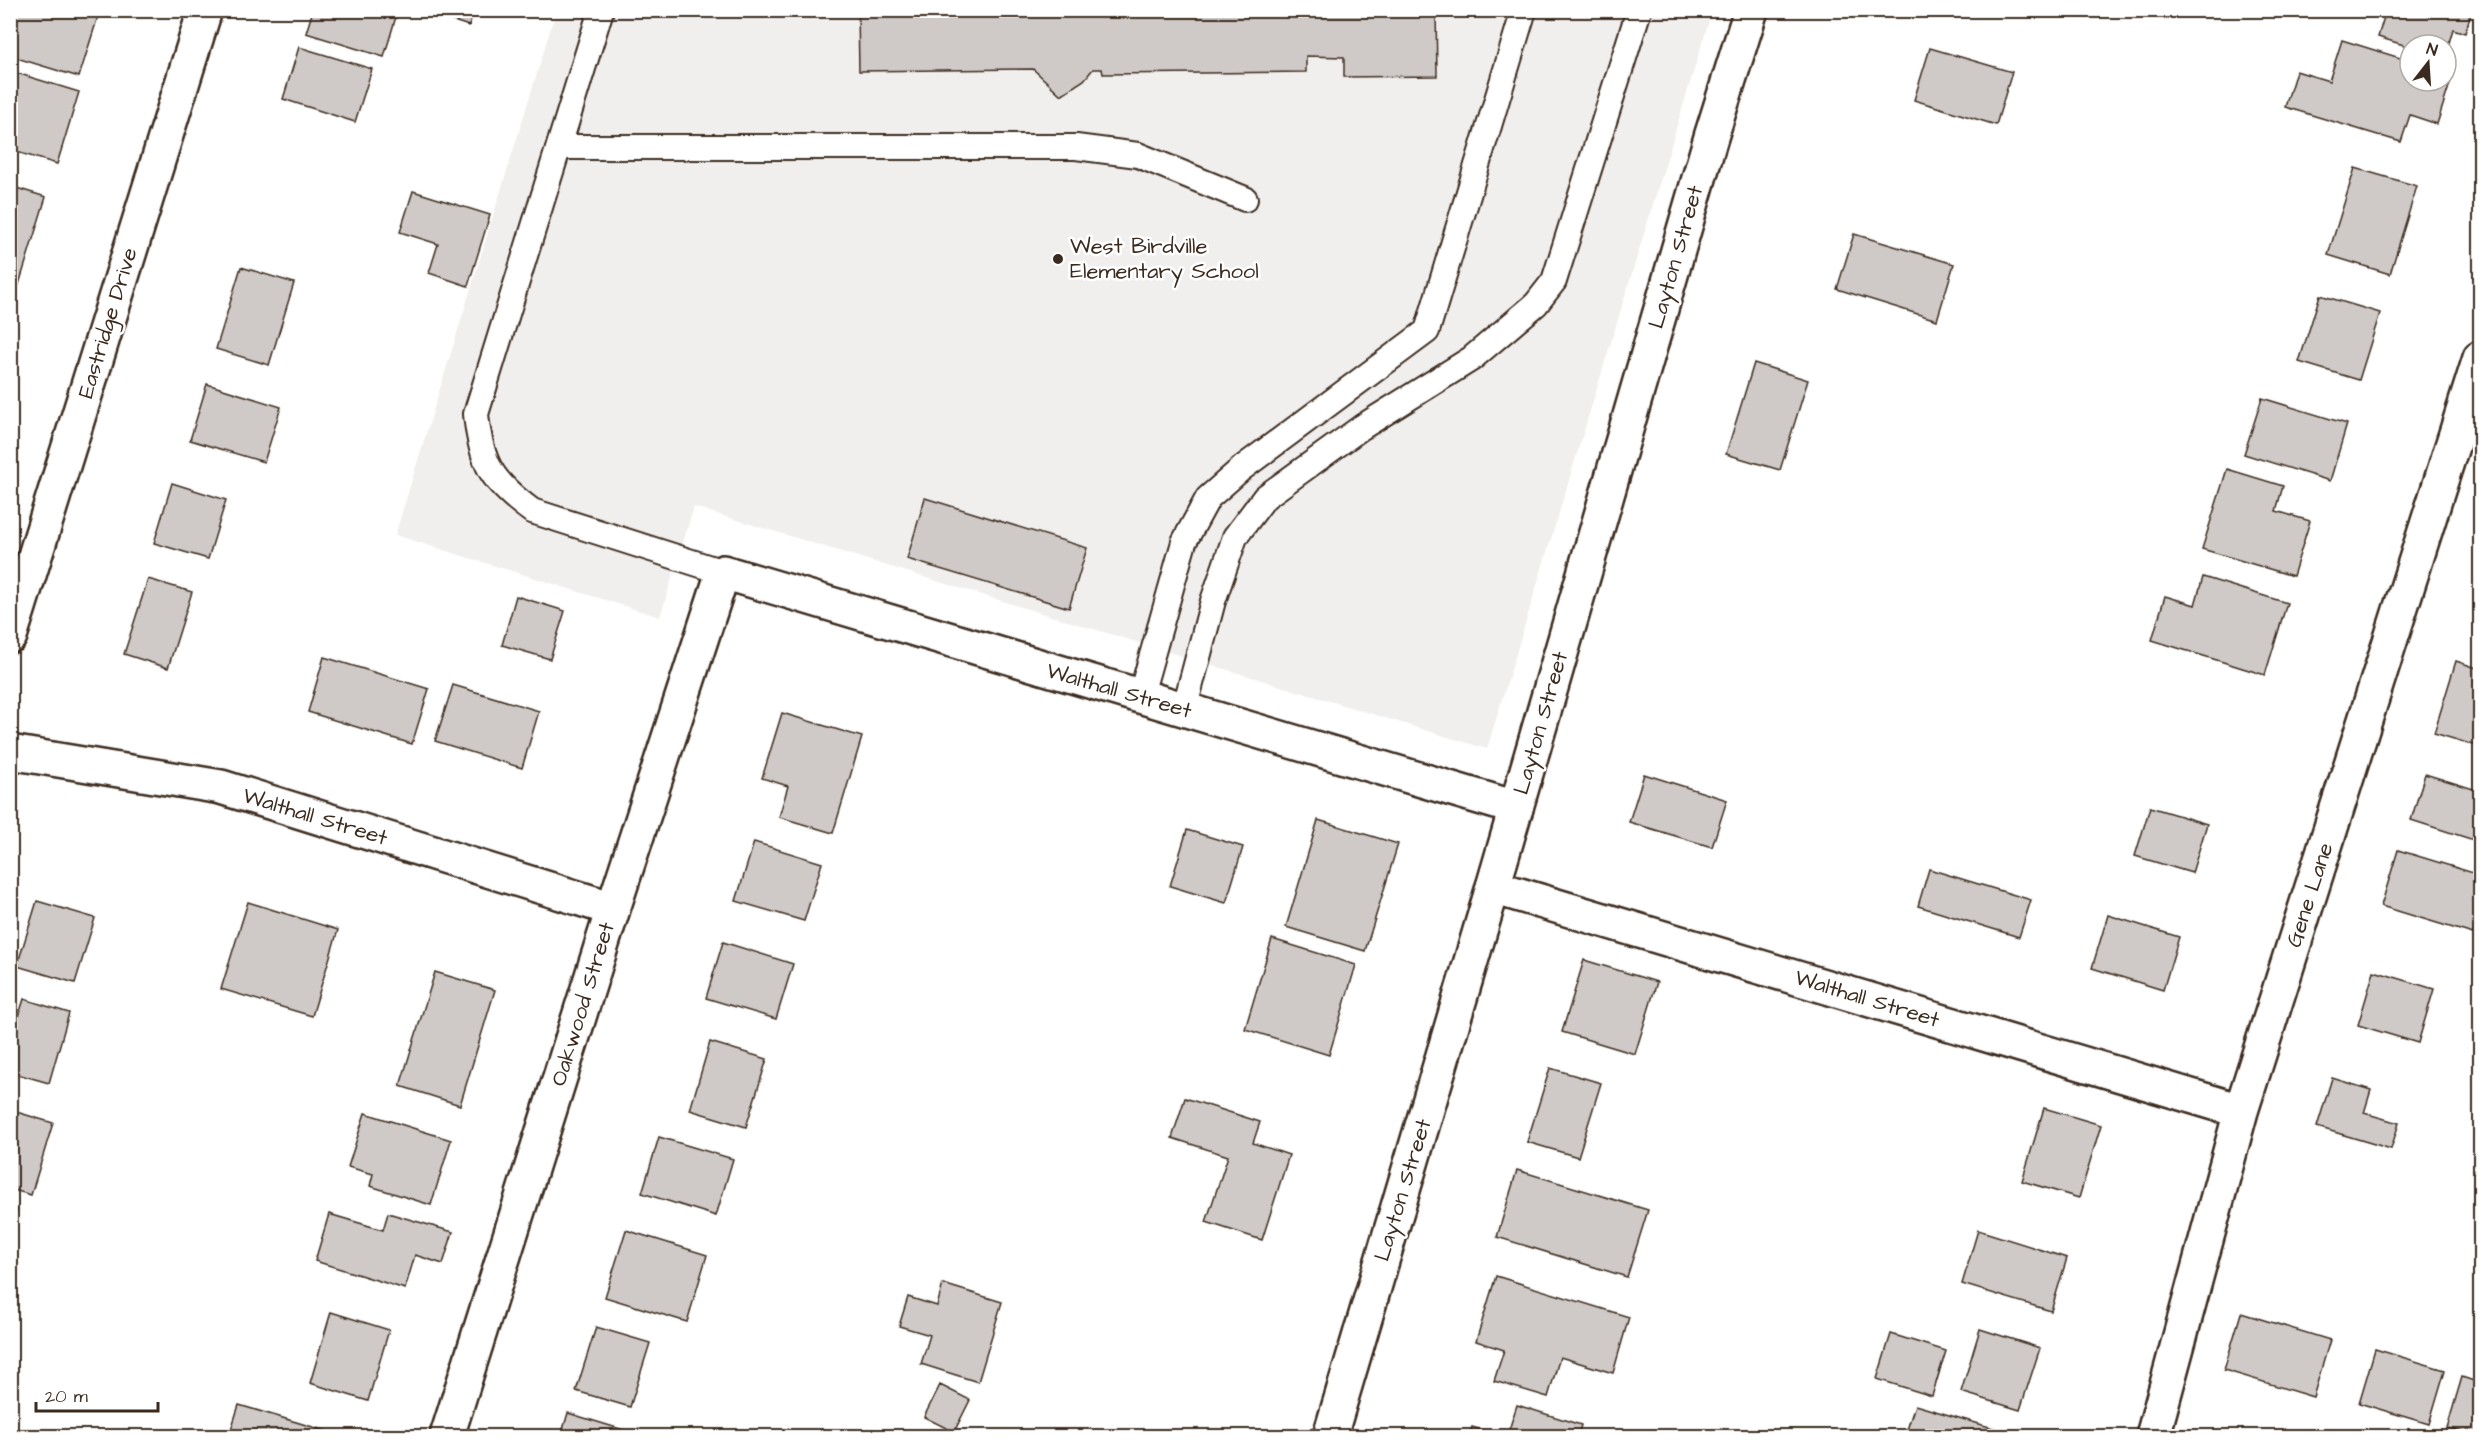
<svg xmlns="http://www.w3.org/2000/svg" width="2491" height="1447" font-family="'Architects Daughter',sans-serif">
	<rect width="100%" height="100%" fill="#fff"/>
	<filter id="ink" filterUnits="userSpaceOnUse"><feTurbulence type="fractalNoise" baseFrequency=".0167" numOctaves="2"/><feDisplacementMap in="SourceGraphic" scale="12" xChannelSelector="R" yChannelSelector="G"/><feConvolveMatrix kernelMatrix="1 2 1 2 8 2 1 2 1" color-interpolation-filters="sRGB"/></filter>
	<g filter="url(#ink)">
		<path fill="#f1efee" d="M556 11H1712L1487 749 694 507 660 617 395 535Z"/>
		<path fill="#cfcac7" stroke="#3b2a1e" stroke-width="1.5" d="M10 10H100L79 77 10 56Z
			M313 10H398L384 57 306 33Z
			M433 10H474L469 26 432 14Z
			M858 10H1436L1437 76 1344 77V57L1306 56V72L1103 74 1102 69H1093L1084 80 1061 95 1033 69 859 71Z
			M2386 10H2472L2465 33 2453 29 2446 53V45L2410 47 2378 37Z
			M2342 40 2410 61V81H2446V72L2453 74 2437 124 2410 115 2401 142 2285 107 2296 71 2329 81Z
			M299 47 372 69 355 122 283 99Z
			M1930 48 2012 72 1996 125 1914 100Z
			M10 71 79 92 57 164 10 150Z
			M2355 168 2417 186 2390 274 2328 255Z
			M10 186 46 197 16 294 10 292Z
			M413 191 490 215 468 286 429 273 438 244 400 232Z
			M1854 234 1954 264 1937 320 1837 289Z
			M241 267 294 283 269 365 216 349Z
			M2320 295 2380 313 2359 380 2299 362Z
			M1754 363 1808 380 1780 470 1726 454Z
			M207 384 281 407 264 462 190 440Z
			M2262 398 2347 424 2330 481 2244 454Z
			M2227 469 2283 486 2276 511 2310 521 2293 576 2202 549Z
			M172 483 226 500 208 559 154 543Z
			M925 498 1087 548 1069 608 907 559Z
			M2203 577 2287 603 2265 675 2152 640 2165 596 2195 605Z
			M148 579 192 592 168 668 124 654Z
			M516 596 565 611 550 659 502 645Z
			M324 657 429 689 412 744 308 712Z
			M2456 661 2480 669V747L2434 733Z
			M453 685 539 711 522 768 435 741Z
			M782 713 862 737 833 833 779 817 788 786 762 778Z
			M1644 774 1727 800 1712 847 1629 822Z
			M2425 774 2480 791V842L2411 820Z
			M2150 807 2207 824 2192 873 2135 856Z
			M1318 820 1398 844 1365 951 1286 927Z
			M1187 830 1243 847 1226 903 1170 886Z
			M754 842 822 863 804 921 736 901Z
			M2398 850 2480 875V910L2473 934 2381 906Z
			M1929 869 2031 900 2019 937 1918 906Z
			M37 901 95 918 75 983 17 966Z
			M248 902 338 930 312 1016 221 989Z
			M2108 915 2179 937 2163 990 2092 968Z
			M1272 939 1356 965 1329 1055 1245 1029Z
			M723 942 793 964 776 1019 706 998Z
			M1584 960 1657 982 1635 1054 1562 1032Z
			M2374 971 2434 989 2418 1043 2358 1025Z
			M435 972 495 990 460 1105 400 1086Z
			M24 999 69 1013 49 1083 10 1072V1043Z
			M710 1042 767 1059 746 1127 690 1110Z
			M1550 1068 1601 1083 1578 1157 1527 1142Z
			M2332 1078 2371 1090 2364 1113 2399 1123 2391 1149 2317 1127Z
			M1185 1098 1260 1122 1253 1143 1289 1155 1262 1240 1206 1222 1228 1156 1172 1138Z
			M2044 1108 2101 1125 2079 1198 2022 1181Z
			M10 1110 53 1123 31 1195 10 1189Z
			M365 1113 451 1140 431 1205 370 1186 373 1174 348 1167Z
			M659 1137 733 1159 716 1216 642 1193Z
			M1517 1170 1648 1210 1627 1277 1497 1237Z
			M10 1208 17 1210 10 1231Z
			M388 1213 453 1232 443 1264 415 1255 405 1289 315 1261 329 1214 383 1230Z
			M626 1230 707 1255 687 1322 605 1297Z
			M1978 1230 2067 1258 2051 1311 1962 1284Z
			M1496 1276 1629 1317 1613 1373 1560 1357 1548 1397 1494 1381 1504 1350 1476 1341Z
			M943 1284 1002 1302 978 1382 921 1364 930 1335 899 1326 908 1297 937 1306Z
			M331 1312 389 1330 368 1401 310 1383Z
			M2241 1313 2330 1340 2313 1397 2224 1370Z
			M596 1327 650 1343 630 1407 576 1391Z
			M1980 1329 2040 1348 2020 1410 1961 1392Z
			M1891 1334 1946 1351 1932 1396 1877 1379Z
			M2375 1349 2445 1370 2429 1424 2359 1403Z
			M2462 1377 2480 1383V1436L2447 1428Z
			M940 1385 970 1400 954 1432 924 1417Z
			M239 1405 343 1436H229Z
			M1517 1405 1581 1425 1578 1436H1507Z
			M1915 1405 2020 1436H1905Z
			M568 1413 627 1431 626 1436H561Z
			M1472 1427 1502 1436H1469Z"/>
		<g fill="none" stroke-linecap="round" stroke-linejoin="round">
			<g stroke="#3b2a1e" stroke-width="28">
				<path id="lane" d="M601 10 476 414C481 464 492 482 532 511L723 572
					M559 147H1076L1138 155 1245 199
					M1140 698 1184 542 1208 498 1241 469 1427 331 1524 10
					M1184 710 1213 601 1235 537 1265 497 1362 427 1471 359 1536 304 1554 281 1639 10"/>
			</g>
			<g stroke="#3b2a1e" stroke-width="38">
				<path id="street" d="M10 636 205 10
					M10 752 221 787 613 909
					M1493 887 2241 1111
					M447 1436 613 909 723 572 1516 808
					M2153 1436 2241 1111 2480 358"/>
			</g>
			<g stroke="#3b2a1e" stroke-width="38">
				<path id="secondary" d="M1330 1436 1493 887 1711 137 1751 10"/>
			</g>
			<use href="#lane" stroke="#fff" stroke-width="24"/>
			<use href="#street" stroke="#fff" stroke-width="33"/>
			<use href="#secondary" stroke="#fff" stroke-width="33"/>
		</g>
	</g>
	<circle fill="#3b2a1e" stroke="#fff" stroke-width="2" cx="1058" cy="259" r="6"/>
	<g text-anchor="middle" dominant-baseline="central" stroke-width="5" stroke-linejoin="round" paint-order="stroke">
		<g font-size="22" fill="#3b2a1e" stroke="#fff" text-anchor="start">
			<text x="1070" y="246">West Birdville<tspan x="1070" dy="25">Elementary School</tspan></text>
		</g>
		<g font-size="22" fill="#3b2a1e" stroke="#fff">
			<text transform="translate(1676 257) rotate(-74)">Layton Street</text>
			<text transform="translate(108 323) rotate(-73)">Eastridge Drive</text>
			<text transform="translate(1119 691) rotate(16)">Walthall Street</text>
			<text transform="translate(1541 723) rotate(-74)">Layton Street</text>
			<text transform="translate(315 817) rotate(17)">Walthall Street</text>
			<text transform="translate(2310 895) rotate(-72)">Gene Lane</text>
			<text transform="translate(1867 999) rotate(17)">Walthall Street</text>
			<text transform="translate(583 1004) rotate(-73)">Oakwood Street</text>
			<text transform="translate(1403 1190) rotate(-73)">Layton Street</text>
		</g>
	</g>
	<rect width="2491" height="1447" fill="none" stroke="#fff" stroke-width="36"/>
	<rect x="18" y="18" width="2455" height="1411" fill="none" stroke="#3b2a1e" stroke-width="2" filter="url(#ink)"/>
	<g transform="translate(2428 63) rotate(17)"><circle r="28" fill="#ffffff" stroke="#b1aaa5" stroke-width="1.5"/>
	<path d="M0-4.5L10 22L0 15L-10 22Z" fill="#3b2a1e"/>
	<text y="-9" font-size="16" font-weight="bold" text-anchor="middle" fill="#3b2a1e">N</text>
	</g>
	<path d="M36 1402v9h122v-9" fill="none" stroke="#3b2a1e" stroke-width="3"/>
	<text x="45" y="1402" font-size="18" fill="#3b2a1e" stroke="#ffffff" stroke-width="4.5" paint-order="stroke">20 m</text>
</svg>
